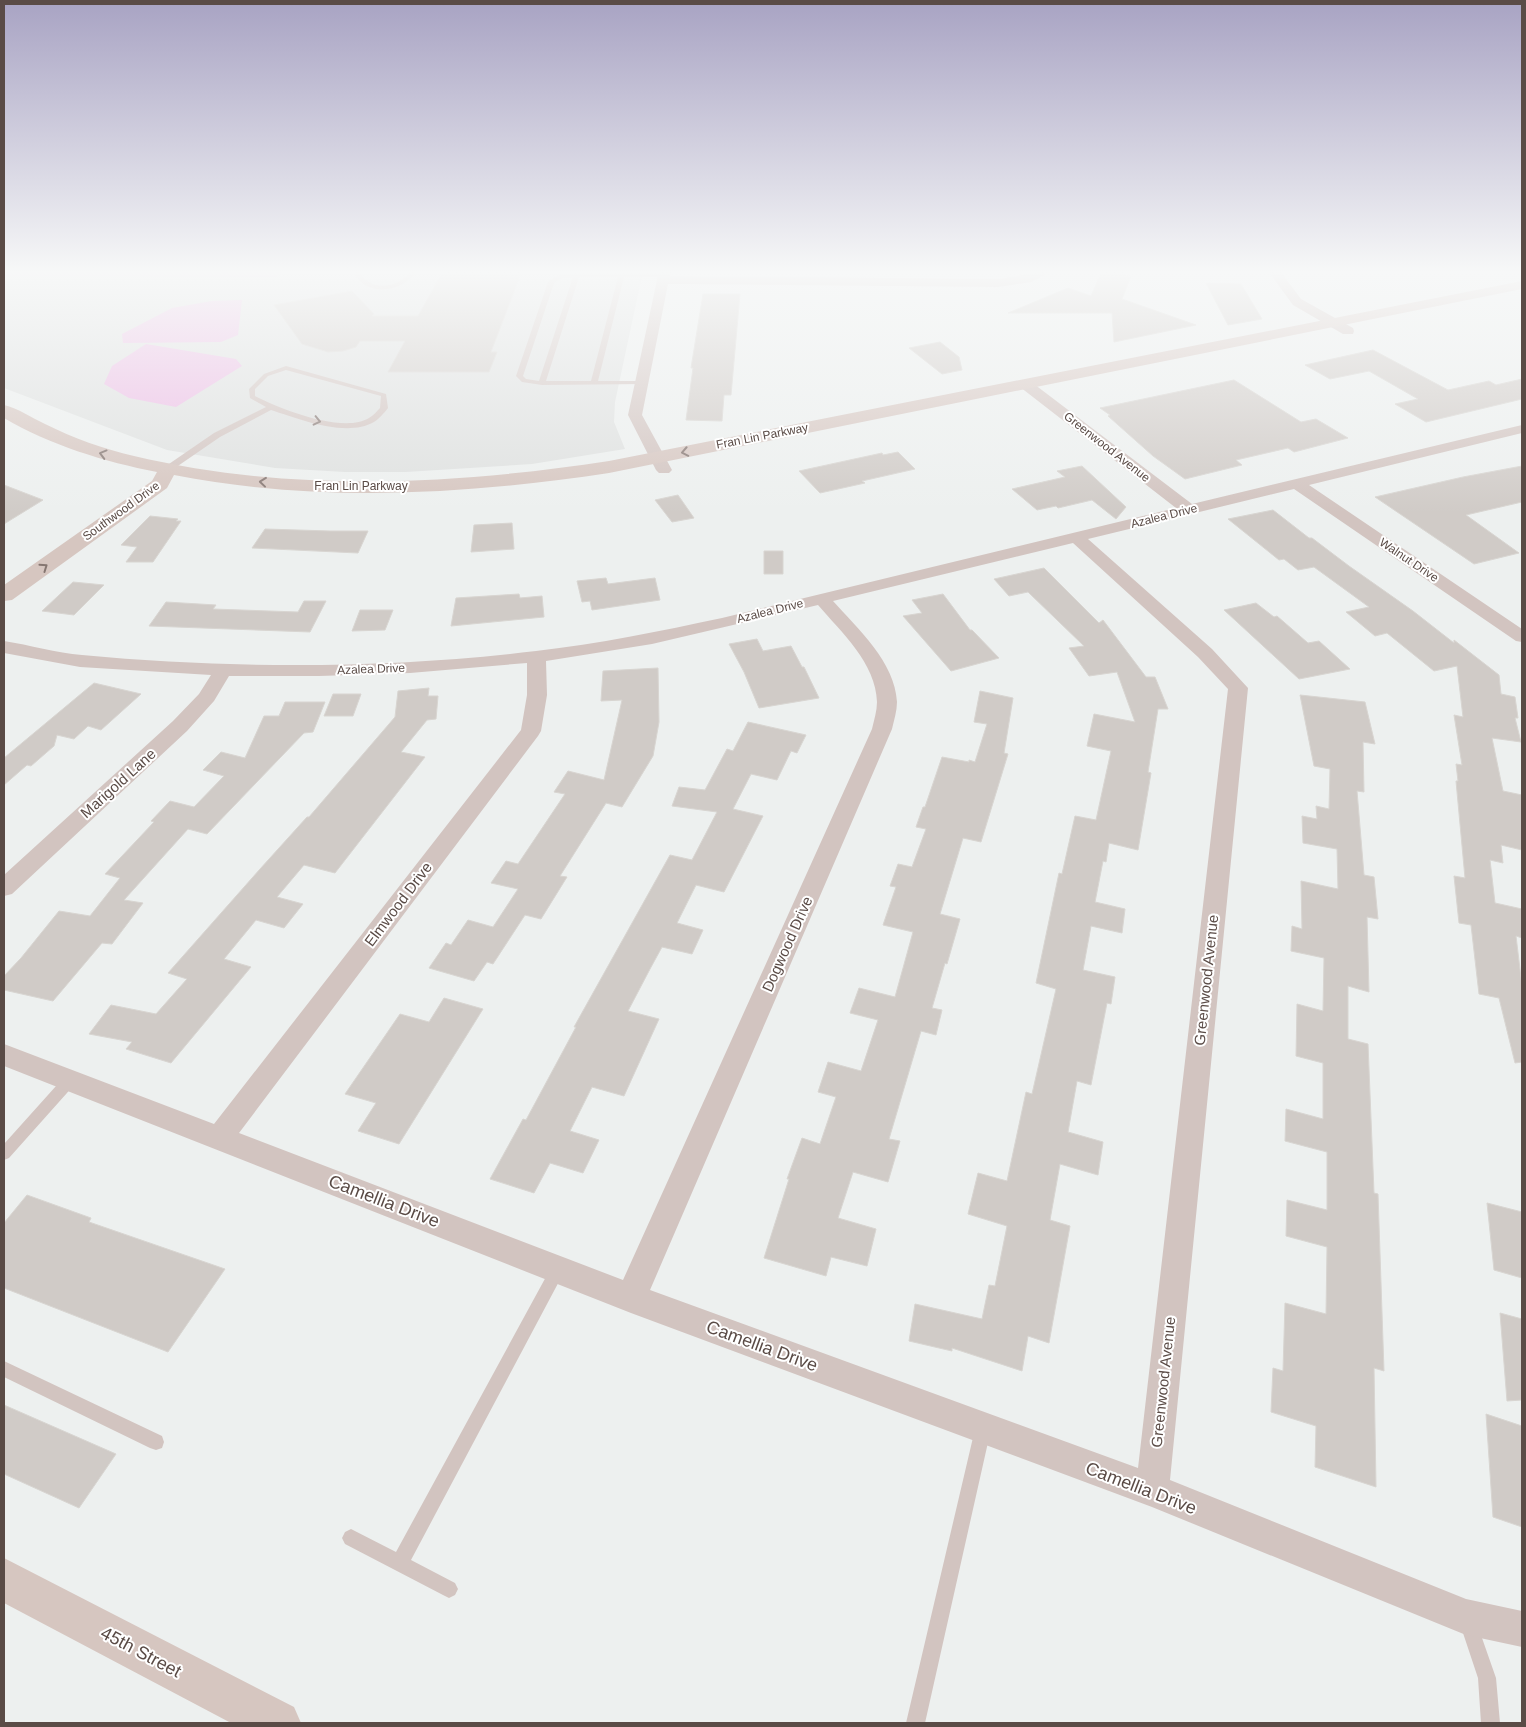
<svg xmlns="http://www.w3.org/2000/svg" width="1526" height="1727" font-family="Helvetica,sans-serif">
	<rect width="100%" height="100%" fill="#edf0ef"/>
	<path fill="#dfe1e0" d="M4 271H643L615 402 614 422 625 449 532 464 406 472H345L275 468 167 450 4 388Z"/>
	<path fill="#edbbe5" d="M4 271H282L277 277 4 276Z
		M242 300 238 335 221 342 123 343 122 334 172 308 212 301Z
		M146 344 236 359 242 366 176 407 129 398 104 384 112 366Z"/>
	<path fill="#d0cbc7" stroke="#d8d5d1" d="M443 271H522L491 352H497L489 372H388L405 341H360L356 347 343 351 328 352 302 344 274 305 352 291 374 314 372 316H418Z
		M1102 271H1125L1123 275 1131 276 1122 299 1196 325 1114 342 1112 313H1008L1068 288 1091 296Z
		M1206 283 1241 284 1262 319 1228 325Z
		M703 294H740L731 395H724L722 421 686 420 693 368H691Z
		M940 342 959 357 962 370 942 374 909 348Z
		M1373 350 1448 390 1489 381 1496 385 1522 379V399L1426 422 1395 404 1418 399 1369 371 1330 379 1305 365Z
		M1234 380 1301 422 1316 419 1348 438 1294 452 1288 448 1236 460 1242 465 1185 479 1153 456 1108 416 1110 415 1100 408Z
		M898 452 915 469 862 481 865 483 820 493 799 471 882 453 883 455Z
		M1082 466 1126 507 1116 519 1092 500 1058 508 1056 506 1037 510 1012 489 1065 477 1057 471Z
		M1522 466V502L1466 515 1519 553 1474 564 1375 497 1463 477Z
		M4 485 43 500 4 524Z
		M678 495 694 518 672 522 655 500Z
		M1273 510 1309 538H1312L1349 566 1413 611 1454 643V640L1499 675 1501 694 1515 697 1518 718H1515L1521 742 1492 738 1503 791 1522 795V850L1501 845 1503 863 1490 860 1495 903 1522 909V938L1516 936 1522 986V1062L1515 1063 1499 998 1479 994 1471 925 1459 923 1454 876 1465 878 1456 781H1458L1456 764 1462 765 1454 715 1463 717 1457 666 1434 671 1387 633 1375 636 1346 612 1369 607 1314 567 1298 570 1284 559 1279 560 1228 519Z
		M150 516 178 519 176 521H181L153 562H126L137 547 121 545Z
		M512 523 514 549 471 552 474 525Z
		M265 529 330 531H368L358 553 252 548Z
		M764 551H783V574H764Z
		M1044 568 1099 623 1103 620 1146 677H1155L1168 709H1158L1148 772 1151 773 1138 850 1109 843 1106 862 1103 861 1095 902 1125 909 1122 933 1091 926 1083 970 1115 977 1111 1004 1107 1003 1091 1085 1077 1081 1068 1132 1103 1142 1098 1175 1060 1164 1050 1220 1070 1226 1049 1343 1028 1336 1022 1371 952 1348V1351L909 1341 915 1304 982 1319 989 1285 995 1286 1007 1226 968 1214 978 1173 1007 1181 1026 1092 1032 1094 1056 989 1036 983 1059 873 1062 874 1075 816 1096 820 1111 751 1087 746 1094 714 1135 722 1117 672 1089 676 1069 648 1084 646 1028 592 1009 596 994 579Z
		M606 578 608 584 655 578 660 600 592 610 590 601 582 602 577 581Z
		M73 582 104 585 74 615 42 611Z
		M519 594 520 598 542 596 544 617 451 626 456 598Z
		M943 594 970 630H972L999 658 951 671 903 616 922 613 912 600Z
		M304 601H326L310 632 149 626 166 602 216 605 213 609 298 612Z
		M1256 603 1274 617 1277 616 1308 643 1319 641 1350 669 1299 679 1224 610Z
		M360 610H393L385 630 352 631Z
		M757 639 763 651 791 646 802 667H804L819 698 759 708 744 672 729 644Z
		M658 668 659 722 653 756 622 807 606 803 560 876 567 877 541 919 525 915 493 964 487 962 474 981 429 968 446 943 451 945 468 920 493 927 518 889 491 883 506 861 518 864 565 794 554 792 568 771 604 780 622 700 601 701 603 671Z
		M94 683 141 694 101 730 88 726 74 739 57 735 54 746 31 766 27 765 4 785V758Z
		M429 688 428 696H438L436 719 427 720 401 752 425 757 335 873 304 865 277 897 303 904 284 928 256 920 224 959 251 967 171 1063 126 1049 132 1042 89 1034 111 1005 156 1014 187 979 168 973 260 869 307 817H309L395 717 398 691Z
		M980 691 1013 698 1004 753 1008 754 981 842 963 838 940 914 960 919 947 964 945 963 932 1008 942 1010 936 1035 921 1031 889 1139 900 1141 888 1182 853 1172 838 1218 876 1229 867 1266 831 1257 826 1276 764 1258 789 1179H787L802 1138 820 1144 836 1097 818 1092 828 1062 861 1071 878 1020 850 1013 859 988 895 997 913 932 883 925 896 887 890 886 898 864 912 867 926 829 916 827 923 807H925L942 757 969 762V760L975 762 987 724 974 722Z
		M333 694H361L353 716H324Z
		M1300 695 1365 702 1375 744 1363 742 1364 792 1357 791 1364 875 1374 877 1378 919 1367 917 1369 992 1348 986V1039L1368 1044 1374 1193 1378 1194 1384 1371 1374 1368 1376 1487 1315 1467 1316 1426 1271 1412 1273 1368 1283 1371 1285 1303 1326 1314 1327 1247 1286 1236 1287 1200 1327 1210V1152L1285 1141 1286 1109 1323 1119V1063L1296 1056 1297 1004 1323 1011 1324 958 1291 951 1292 926 1302 929 1301 881 1338 889 1337 849 1303 843 1302 816 1317 819 1316 806 1329 809 1330 769 1314 766Z
		M285 702H325L313 732 304 733 207 834 188 829 124 900 143 903 112 944 102 943 53 1001 4 990V976L21 958 59 911 90 916 120 878 105 874 154 822 151 821 170 801 194 807 224 776 203 770 221 752 245 758 264 716H279Z
		M748 722 806 735 797 753 791 751 777 780 751 774 733 809 763 816 724 892 696 885 677 923 703 930 692 954 662 947 650 969 628 1011 659 1019 624 1096 592 1087 570 1131 599 1140 583 1173 550 1163 534 1193 490 1179 523 1119 526 1120 576 1027H574L670 855 692 860 717 812 672 806 679 787 705 790 727 749 733 751Z
		M444 998 483 1009 399 1144 358 1131 376 1103 345 1094 400 1014 429 1022Z
		M27 1195 91 1218 89 1222 225 1269 168 1352 4 1288V1223Z
		M1487 1203 1522 1212V1278L1494 1270Z
		M1500 1313 1522 1319V1400L1507 1401Z
		M4 1405 116 1454 79 1508 4 1474Z
		M1486 1414 1522 1426V1527L1493 1517Z"/>
	<g fill="none" stroke-linecap="round" stroke-linejoin="round">
		<path fill="#d2c4c0" fill-rule="evenodd" d="M353 271H359C369 292 399 289 411 271H417C402 293 365 298 353 271Z
			M577 273H664L667 275 664 277H624L598 381H642L645 383 644 384 542 385 522 382 516 376 548 282 559 275ZM573 277 539 381 526 379 523 376 554 283 562 278ZM579 277H618L591 381H546Z
			M286 366 386 394 388 408C384 413 379 419 374 422 346 438 299 419 271 410L220 437 172 470H166V466L214 433 266 407 250 398 249 389 264 374ZM286 370 381 396 380 408C377 411 373 416 369 418 343 434 280 409 255 396V389L268 376Z
			M70 1074 75 1076 77 1080 75 1084 9 1158 4 1160V1144L65 1076Z
			M558 1262 563 1264 565 1269 563 1274 411 1560 455 1583 458 1589 455 1595 449 1598 443 1595 345 1544 342 1538 345 1532 351 1529 396 1552 553 1264Z
			M4 1361 162 1436 164 1442 162 1448 156 1450 150 1448 4 1377Z
			M983 1421 989 1423 991 1429 925 1723H906L975 1429 977 1423Z
			M1469 1615 1475 1618 1496 1678 1500 1723H1481L1478 1678 1460 1624 1463 1618Z"/>
		<path fill="#d2c4c0" fill-rule="evenodd" d="M659 271H671L670 276 998 279C1017 277 1034 271 1053 271L1031 282 998 287 668 284 642 415 672 470 669 473H659L656 470 628 415Z
			M1268 271H1280L1301 299 1353 328 1354 331 1353 334H1343L1293 305Z
			M1025 380 1030 381 1192 504 1522 425V433L1309 485 1522 629V642L1516 641 1294 489 1088 539 1212 649 1248 688 1170 1480 1466 1599 1522 1611V1647L1466 1635 1152 1507 631 1313 4 1066V1044L214 1124 521 730 527 695V663L410 673 319 676H229L214 701 187 731 12 894 4 896V875L173 721 199 694 211 675 80 667 4 653V641C30 645 56 653 82 655 232 669 386 669 536 651 598 644 661 631 722 618L1176 508 1020 387 1018 384 1020 381ZM1073 543 1198 657 1228 689 1138 1468 650 1290 892 729C894 720 897 711 897 702 895 662 858 629 833 601ZM818 605C841 632 876 663 877 702 877 711 874 720 872 729L623 1280 239 1133 538 736 541 731 547 695 546 661 652 644Z"/>
		<path fill="#d6c6c0" fill-rule="evenodd" d="M1522 281V289L609 473C464 495 319 503 174 475L167 488 12 600 4 601V585L152 481 157 472C105 462 50 445 4 418V405C18 408 32 418 45 424 73 438 104 449 134 456 290 493 451 485 609 461Z
			M4 1558 294 1707 301 1723H231L4 1603Z"/>
	</g>
	<defs><path id="oneway-chevron" d="M-2-3.5L2.5 0L-2 3.5" fill="none" stroke-width="1.6" stroke-linecap="round" stroke-linejoin="round" transform="scale(1.25)"/></defs>
	<use stroke="#847571" href="#oneway-chevron" transform="translate(317 421) rotate(13)"/>
	<g stroke="#857671">
		<use href="#oneway-chevron" transform="translate(685 452) rotate(169)"/>
		<use href="#oneway-chevron" transform="translate(103 454) rotate(-165)"/>
		<use href="#oneway-chevron" transform="translate(263 482) rotate(-174)"/>
		<use href="#oneway-chevron" transform="translate(44 567) rotate(-35)"/>
	</g>
	<linearGradient id="sky" x2="0" y2="1"><stop stop-color="#a8a3c3"/><stop offset="0.53" stop-color="#f7f8f8"/><stop offset="1" stop-color="#f7f8f8" stop-opacity="0"/></linearGradient>
	<rect width="1526" height="513" fill="url(#sky)"/>
	<g text-anchor="middle" dominant-baseline="central" stroke-width="4" stroke-linejoin="round" paint-order="stroke">
		<g font-size="12" fill="#5a4b46" stroke="#fff">
			<text transform="translate(762 436) rotate(-11)">Fran Lin Parkway</text>
			<text transform="translate(1107 447) rotate(38)">Greenwood Avenue</text>
			<text x="361" y="486">Fran Lin Parkway</text>
			<text transform="translate(121 511) rotate(-36)">Southwood Drive</text>
			<text transform="translate(1164 516) rotate(-14)">Azalea Drive</text>
			<text transform="translate(1409 560) rotate(34)">Walnut Drive</text>
			<text transform="translate(770 611) rotate(-14)">Azalea Drive</text>
			<text transform="translate(371 669) rotate(-2)">Azalea Drive</text>
		</g>
		<g font-size="15" fill="#5a4b46" stroke="#fff">
			<text transform="translate(118 783) rotate(-42)">Marigold Lane</text>
			<text transform="translate(398 904) rotate(-53)">Elmwood Drive</text>
			<text transform="translate(787 944) rotate(-66)">Dogwood Drive</text>
			<text transform="translate(1206 980) rotate(-84)">Greenwood Avenue</text>
			<text transform="translate(1163 1382) rotate(-84)">Greenwood Avenue</text>
		</g>
		<g font-size="18" fill="#5a4b46" stroke="#fff">
			<text transform="translate(384 1201) rotate(21)">Camellia Drive</text>
			<text transform="translate(762 1346) rotate(20)">Camellia Drive</text>
			<text transform="translate(1141 1488) rotate(21)">Camellia Drive</text>
			<text transform="translate(141 1652) rotate(28)">45th Street</text>
		</g>
	</g>
	<rect width="1526" height="1727" fill="none" stroke="#5a4b46" stroke-width="10"/>
</svg>
